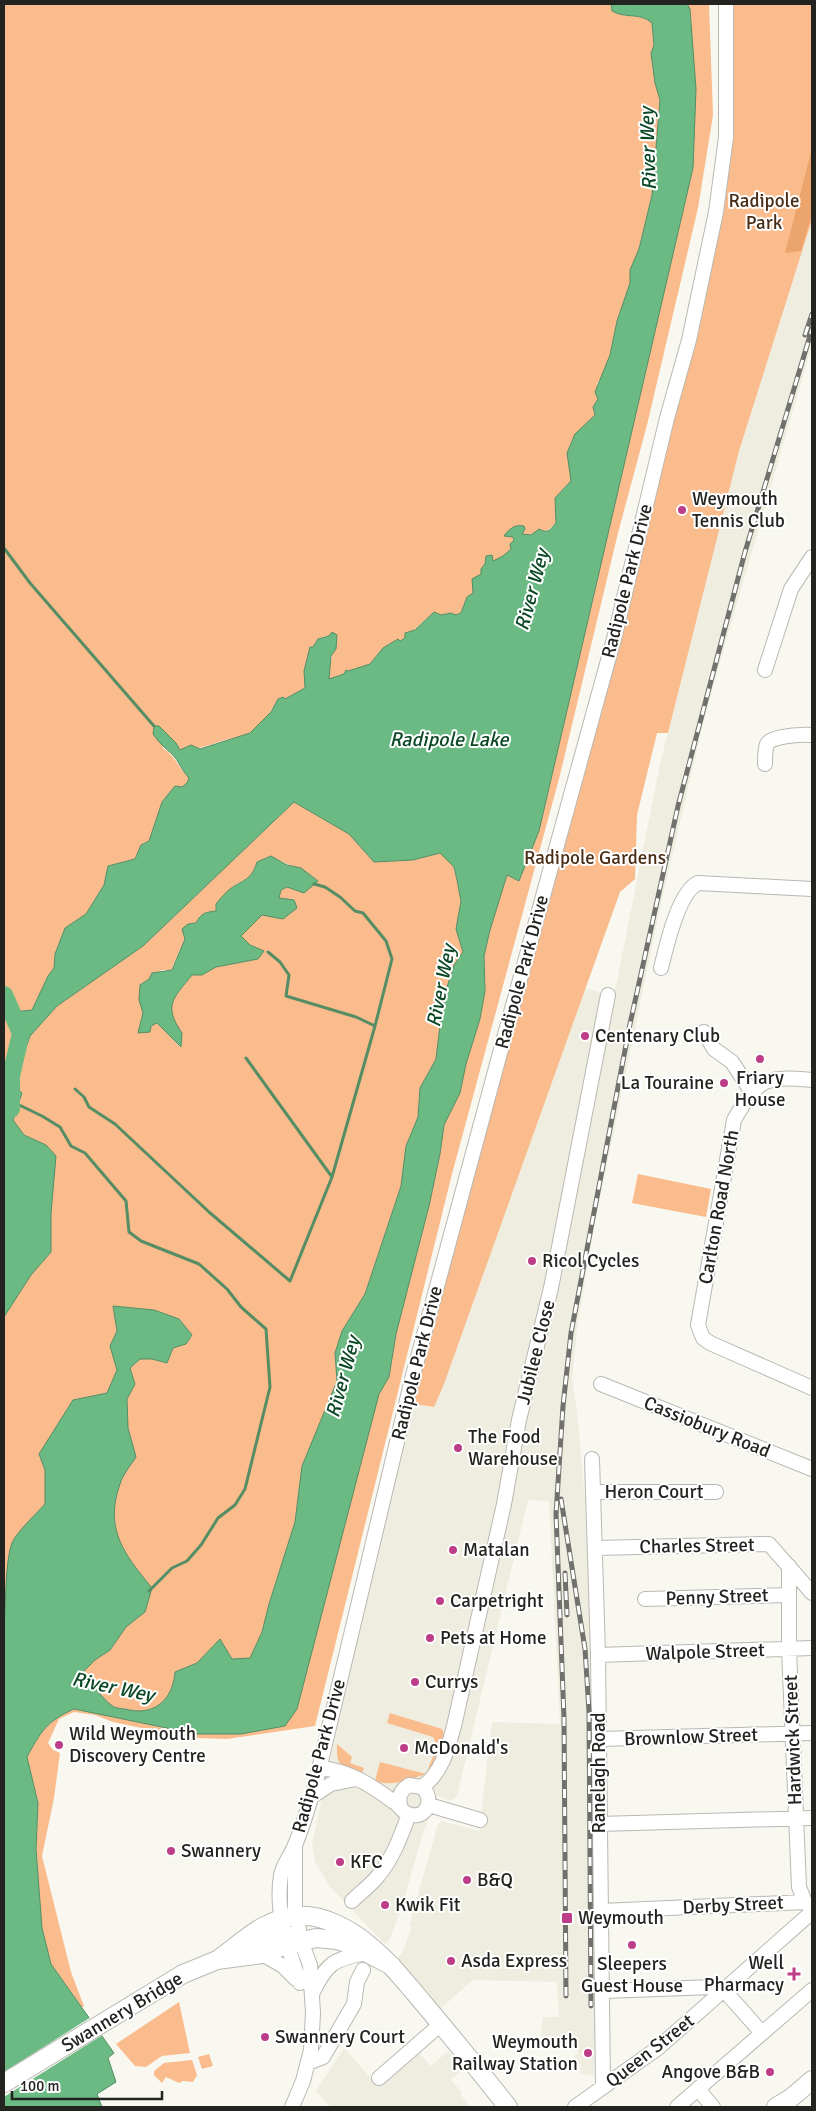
<svg xmlns="http://www.w3.org/2000/svg" width="816" height="2111" font-family="Signika,sans-serif">
	<rect width="100%" height="100%" fill="#f8f8f1"/>
	<path fill="#eeeddf" d="M812 220V345L707 707 660 908 592 1236 577 1329 572 1379 577 1412 585 1499 592 1693 596 2022 594 2075 580 2074 581 2064 575 2063V2054H578L575 2044 540 2043 543 2017H559L557 1982 473 1980 440 2009 397 1958 402 1953 412 1927 409 1926 438 1824 442 1821 479 1831 492 1722 560 1724 549 1501 528 1500 457 1796 451 1801 438 1796 422 1836 401 1910 389 1941 385 1944 330 1887 315 1862 312 1845 406 1403 433 1407 444 1384 585 988 614 996 660 764 739 451Z
		M344 2048 379 2087 419 2053 431 2066 448 2051 464 2069 451 2080 462 2092 460 2094 469 2105 465 2107H331L316 2091Z"/>
	<path fill="#fabc8c" fill-rule="evenodd" d="M4 4H611L612 11C625 19 640 13 652 23L654 45 651 53 655 83 660 100 652 195 639 249 630 270V283L617 321 610 355 605 371 597 384 598 399 593 407 595 415C567 442 566 443 571 481L555 498 557 522C546 534 537 534 522 535L525 529 524 526 519 525 504 536H513C516 552 498 560 485 564L473 594 467 597 461 613 456 615 451 613 441 615 434 612 405 638 383 648 370 664 348 672 346 670 344 674 329 679C328 663 335 650 337 635L322 637C309 652 302 666 305 688L285 699H278C271 712 259 730 244 736 238 738 231 738 225 740 207 746 199 749 180 750L176 743 159 726 163 748C176 757 178 767 189 778L187 783 182 787 175 786 162 802 149 841 141 845 135 859 108 866 104 885 86 914 65 928 55 954 54 968 48 976 32 1010 13 1012 14 1036 6 1075 16 1076 30 1036 57 1006 143 946 294 802 349 834 374 862 413 860 440 853 454 867 457 880 461 901 456 929 463 952 454 965 436 1059 420 1088 418 1117 406 1146 401 1186 365 1294 342 1331 335 1353 337 1381 302 1466 295 1522 269 1604 262 1632 250 1658 232 1659 220 1640 197 1663 175 1672C173 1700 154 1717 125 1709 122 1709 117 1708 114 1707 104 1701 89 1681 84 1671L95 1660 110 1650 126 1627 145 1612 152 1588C124 1554 104 1530 120 1484 123 1474 131 1465 136 1457L128 1428 127 1399 135 1384 130 1368 140 1359H152L167 1363 173 1348 186 1344 192 1336 179 1319 154 1310 113 1306 117 1331 110 1346 117 1370 107 1394 73 1400 45 1470V1504L13 1540 4 1624V1317L31 1275 51 1252V1213L46 1145 24 1135 13 1120 16 1087 4 1086ZM271 856C287 865 304 869 318 881L304 892 287 887 281 890 279 898 283 919 262 915 241 936 250 945 263 951 258 959 216 967 202 975H192L172 1001V1019L182 1033 180 1047 157 1023 138 1033 143 1013 140 985 162 970H171L185 939 188 924 196 923 200 916 216 911C220 905 224 896 230 890 242 877 249 886 257 862Z
		M687 4H709L713 115 698 208 647 425 618 533 560 775 452 1174 315 1726 227 1739 197 1738 170 1734 113 1722 95 1715 74 1712 59 1719 48 1743 53 1750 60 1753 54 1798 42 1856 71 1972 84 2006 4 2052 81 2006 51 1964 42 1928 36 1849 38 1803 27 1757C41 1731 47 1721 74 1709L196 1734H241L285 1726 379 1394 389 1377 396 1334 429 1206 440 1154 444 1125 460 1093 466 1064 480 1019 485 991 484 956 490 930 507 874 519 881 539 831 693 168 691 14Z
		M726 4H812V220L739 451 668 733H657L637 815 635 879 620 892 444 1384 434 1407 406 1403 615 635 716 212Z
		M638 1174 711 1189 706 1217 632 1203Z
		M390 1713 442 1729C449 1742 437 1757 432 1769L428 1771C429 1760 441 1749 433 1737L387 1723Z
		M337 1744 352 1757 350 1763 364 1768 362 1773C342 1767 336 1768 337 1744Z
		M380 1762 426 1774C408 1780 393 1787 375 1781Z
		M179 2002 190 2053 162 2056 146 2067 135 2066 116 2044Z
		M209 2054 213 2066 202 2069 198 2057Z
		M192 2060 197 2075 193 2082 183 2081 179 2083 166 2077 162 2083 154 2075V2071L164 2063Z"/>
	<path fill="#eba46b" d="M812 148V214L801 251 785 253Z"/>
	<path fill="#6bba83" stroke="#558d65" d="M611 4H687L690 9 696 89 693 168 539 831 519 881 507 875 490 930 484 956 485 991 480 1019 466 1064 460 1093 444 1125 440 1154 429 1206 396 1334 389 1377 379 1394 297 1709 285 1726 241 1734H196L74 1709C47 1721 41 1731 27 1757L38 1803 36 1849 42 1928 51 1964 114 2053 108 2058 116 2082 97 2094 102 2107H4V1624C6 1604 5 1553 14 1539 22 1527 35 1515 45 1504V1470L39 1454 73 1400 107 1393 117 1370 110 1346 117 1331 113 1306 154 1310 179 1319 192 1335 186 1344 173 1348 167 1363 152 1359H140L130 1368 135 1384 127 1399 128 1428 136 1457C131 1465 123 1474 120 1484 104 1529 124 1554 152 1588L145 1612 126 1627 110 1650 95 1660 84 1671C89 1681 104 1701 114 1707 117 1708 122 1709 125 1709 154 1717 173 1700 175 1672L197 1663 220 1639 232 1659 250 1658 262 1632 269 1604 295 1522 302 1466 337 1381 335 1353 342 1331 365 1294 401 1186 406 1146 418 1117 420 1088 436 1059 443 1000 454 965 463 952 456 929 461 901 457 880 454 867 440 853 413 860 374 862 349 834 294 802 143 946 57 1006 30 1036 16 1076 6 1075 14 1036 13 1012 32 1010 48 976 54 968 55 954 65 928 86 914 104 885 108 866 135 859 141 845 149 841 162 802 175 786 182 787 187 783 189 778C182 771 179 761 172 754 164 747 160 744 153 734L154 726H159L176 743 180 750 191 745 200 749 250 733 271 712 278 699 283 697 285 699 305 688 304 671 310 647H313L318 639 329 636 332 632 337 635 336 649 331 656 329 679 344 674 346 670 348 671 370 664 383 648 398 639 400 641 405 638V633L415 630 434 612 441 615 451 613 456 615 461 613 467 597 473 593 472 579 481 574V569L485 564 486 556 492 555 493 561 503 556 511 549 510 544 514 540 513 537 504 536C509 529 515 524 524 526L525 529 522 534 531 535 539 529C548 534 550 530 556 523L555 498 571 481 567 453 575 434 595 415 593 407 598 399 595 392 610 355 617 321 630 283V270L639 249 652 195 660 100 655 83 651 53 654 45 652 23C640 12 625 19 612 11Z
		M271 856 287 865 301 868 318 881 304 893 287 887 281 890 279 898 294 900 297 908 283 919 262 915 241 936 250 945 264 951 258 959 216 967 202 975H192C173 999 163 1005 182 1033L181 1047 157 1023 151 1026 150 1032 138 1033 143 1013 139 1000 140 985 149 979 152 973 172 970 185 939 182 929 188 924 196 923C201 913 206 912 216 911V904C220 899 225 893 230 889 244 879 251 881 257 862Z
		M4 1086 16 1087 22 1093 13 1120 24 1135 46 1145 56 1156 51 1213V1252L31 1275 4 1317Z"/>
	<path fill="#f8f8f1" d="M91 2017 104 2034 4 2097V2072Z"/>
	<g fill="none" stroke-linecap="round" stroke-linejoin="round">
		<path stroke="#558d65" stroke-width="3" d="M4 548 30 583 154 726
			M314 884 325 887 340 897 355 911 363 913 386 941 392 959 375 1026
			M268 952 280 962 289 975 286 996 356 1017 375 1026 332 1177
			M75 1089 84 1097 89 1107 115 1124 209 1212 290 1281 332 1177 246 1058
			M15 1103 42 1116 60 1127 71 1146 85 1153 126 1201 129 1232 141 1241 199 1264 227 1289 241 1307 266 1329 270 1387 245 1489 235 1505 218 1518 201 1545 187 1561 172 1568 149 1591"/>
		<path stroke="#6bba83" stroke-width="18" d="M4 995 21 1033 11 1076V1109"/>
		<g stroke="#b9b8b2" stroke-width="16">
			<path id="minor" d="M765 670 791 589 812 557
				M765 764C765 758 765 749 767 744 770 736 804 734 812 735
				M661 968C666 948 678 892 698 883L812 889
				M704 1032 714 1049 732 1062 751 1091
				M812 1080C764 1076 758 1078 734 1120L698 1325 703 1338 710 1343 812 1388
				M601 1384 812 1469
				M592 1459 598 1655 603 2087
				M593 1492H716
				M595 1548 769 1544 812 1593
				M789 1566V1649L799 1887 805 1902 812 1910
				M645 1599 788 1595
				M598 1655 812 1648
				M599 1739 812 1733
				M319 1768C348 1770 371 1785 394 1802 400 1805 402 1812 408 1814 427 1821 435 1798 422 1787L409 1785C401 1790 398 1796 400 1805
				M422 1787C442 1773 448 1748 454 1726L504 1504 519 1420 551 1288 608 995
				M311 1797 331 1784 356 1779
				M429 1805 480 1820
				M599 1824 812 1818
				M352 1901C361 1892 371 1885 378 1876 393 1858 401 1836 409 1814
				M601 1911 805 1902
				M241 1944 284 1932 292 1935
				M262 1954 283 1966 296 1979
				M300 1983C288 1948 275 1913 281 1875 283 1865 290 1857 294 1847 303 1828 308 1806 315 1786L412 1379 510 1016 615 635 667 418 689 340 716 212 726 137V4
				M603 1991 714 1987 724 1990 762 2033
				M312 1994C326 1964 333 1959 366 1953
				M308 2063 323 2057 354 2004 357 1982 363 1970
				M379 2078 441 2024
				M698 2089 713 2107
				M292 2107 303 2081 311 2050 313 2013 310 1965 301 1941 295 1907V1846
				M575 2107 658 2048 812 1912
				M677 2107 812 1990"/>
		</g>
		<g stroke="#b9b8b2" stroke-width="20">
			<path id="major" d="M220 1958C246 1939 264 1919 298 1916 323 1914 352 1930 370 1946 391 1963 407 1984 424 2004 453 2038 481 2073 508 2107
				M4 2083 183 1974 217 1960 262 1954 286 1945 316 1938 337 1940 352 1945 392 1966
				M776 2107 791 2098 812 2080"/>
		</g>
		<use href="#minor" stroke="#fff" stroke-width="14"/>
		<use href="#major" stroke="#fff" stroke-width="18"/>
		<g stroke="#70706c" stroke-width="5">
			<path id="rail" d="M805 335 812 314
				M561 1499 585 1649 589 1711 591 2006
				M565 1573 567 1615
				M566 1996 564 1718 556 1514 563 1406 571 1333 630 1024 678 806 745 552 812 329"/>
		</g>
		<use href="#rail" stroke="#fff" stroke-width="3" stroke-dasharray="9" stroke-linecap="butt"/>
	</g>
	<g fill="#bd3d88" stroke="#fff" stroke-width="2">
		<circle cx="682" cy="510" r="5"/>
		<circle cx="585" cy="1036" r="5"/>
		<circle cx="760" cy="1059" r="5"/>
		<circle cx="724" cy="1083" r="5"/>
		<circle cx="532" cy="1261" r="5"/>
		<circle cx="458" cy="1448" r="5"/>
		<circle cx="453" cy="1550" r="5"/>
		<circle cx="440" cy="1601" r="5"/>
		<circle cx="430" cy="1638" r="5"/>
		<circle cx="415" cy="1682" r="5"/>
		<circle cx="59" cy="1745" r="5"/>
		<circle cx="404" cy="1748" r="5"/>
		<circle cx="171" cy="1851" r="5"/>
		<circle cx="340" cy="1862" r="5"/>
		<circle cx="467" cy="1880" r="5"/>
		<circle cx="385" cy="1905" r="5"/>
		<rect x="561" y="1912" width="12" height="12" rx="2.5"/>
		<circle cx="632" cy="1945" r="5"/>
		<circle cx="451" cy="1961" r="5"/>
		<path d="M791.5 1966.5h5v5h5v5h-5v5h-5v-5h-5v-5h5z"/>
		<circle cx="265" cy="2037" r="5"/>
		<circle cx="588" cy="2053" r="5"/>
		<circle cx="770" cy="2072" r="5"/>
	</g>
	<g text-anchor="middle" dominant-baseline="central" stroke-width="4" stroke-linejoin="round" paint-order="stroke">
		<g font-size="19" fill="#492c14" stroke="#fff">
			<text x="764" y="201">Radipole<tspan x="764" dy="22">Park</tspan></text>
			<text x="595" y="858">Radipole Gardens</text>
		</g>
		<g font-size="19" fill="#232320" stroke="#fff" text-anchor="start">
			<text x="692" y="499">Weymouth<tspan x="692" dy="22">Tennis Club</tspan></text>
			<text x="595" y="1036">Centenary Club</text>
			<text x="760" y="1078" text-anchor="middle">Friary<tspan x="760" dy="22">House</tspan></text>
			<text x="714" y="1083" text-anchor="end">La Touraine</text>
			<text x="542" y="1261">Ricol Cycles</text>
			<text x="468" y="1437">The Food<tspan x="468" dy="22">Warehouse</tspan></text>
			<text x="463" y="1550">Matalan</text>
			<text x="450" y="1601">Carpetright</text>
			<text x="440" y="1638">Pets at Home</text>
			<text x="425" y="1682">Currys</text>
			<text x="69" y="1734">Wild Weymouth<tspan x="69" dy="22">Discovery Centre</tspan></text>
			<text x="414" y="1748">McDonald's</text>
			<text x="181" y="1851">Swannery</text>
			<text x="350" y="1862">KFC</text>
			<text x="477" y="1880">B&amp;Q</text>
			<text x="395" y="1905">Kwik Fit</text>
			<text x="578" y="1918">Weymouth</text>
			<text x="461" y="1961">Asda Express</text>
			<text x="784" y="1963" text-anchor="end">Well<tspan x="784" dy="22">Pharmacy</tspan></text>
			<text x="632" y="1964" text-anchor="middle">Sleepers<tspan x="632" dy="22">Guest House</tspan></text>
			<text x="275" y="2037">Swannery Court</text>
			<text x="578" y="2042" text-anchor="end">Weymouth<tspan x="578" dy="22">Railway Station</tspan></text>
			<text x="760" y="2072" text-anchor="end">Angove B&amp;B</text>
		</g>
		<g font-size="19" fill="#232320" stroke="#fff">
			<text transform="translate(627 581) rotate(-76)">Radipole Park Drive</text>
			<text transform="translate(522 972) rotate(-75)">Radipole Park Drive</text>
			<text transform="translate(719 1207) rotate(-80)">Carlton Road North</text>
			<text transform="translate(536 1352) rotate(-76)">Jubilee Close</text>
			<text transform="translate(417 1363) rotate(-76)">Radipole Park Drive</text>
			<text transform="translate(707 1427) rotate(22)">Cassiobury Road</text>
			<text x="654" y="1492">Heron Court</text>
			<text transform="translate(697 1546) rotate(-1)">Charles Street</text>
			<text transform="translate(717 1597) rotate(-2)">Penny Street</text>
			<text transform="translate(705 1652) rotate(-2)">Walpole Street</text>
			<text transform="translate(691 1737) rotate(-2)">Brownlow Street</text>
			<text transform="translate(793 1740) rotate(-92)">Hardwick Street</text>
			<text transform="translate(319 1756) rotate(-75)">Radipole Park Drive</text>
			<text transform="translate(599 1773) rotate(-90)">Ranelagh Road</text>
			<text transform="translate(733 1905) rotate(-3)">Derby Street</text>
			<text transform="translate(122 2012) rotate(-31)">Swannery Bridge</text>
			<text transform="translate(650 2051) rotate(-38)">Queen Street</text>
		</g>
		<g font-size="20" font-style="italic" fill="#0b4825" stroke="#fff">
			<text transform="translate(648 149) rotate(-92)">River Wey</text>
			<text transform="translate(532 590) rotate(-75)">River Wey</text>
			<text x="449" y="739">Radipole Lake</text>
			<text transform="translate(441 986) rotate(-79)">River Wey</text>
			<text transform="translate(343 1377) rotate(-75)">River Wey</text>
			<text transform="translate(113 1687) rotate(12)">River Wey</text>
		</g>
	</g>
	<rect width="816" height="2111" fill="none" stroke="#232320" stroke-width="10"/>
	<path d="M12 2091v8h150v-8" fill="none" stroke="#232320" stroke-width="2.5"/>
	<text x="20" y="2091" font-size="15" fill="#232320" stroke="#ffffff" stroke-width="4" paint-order="stroke">100 m</text>
</svg>
